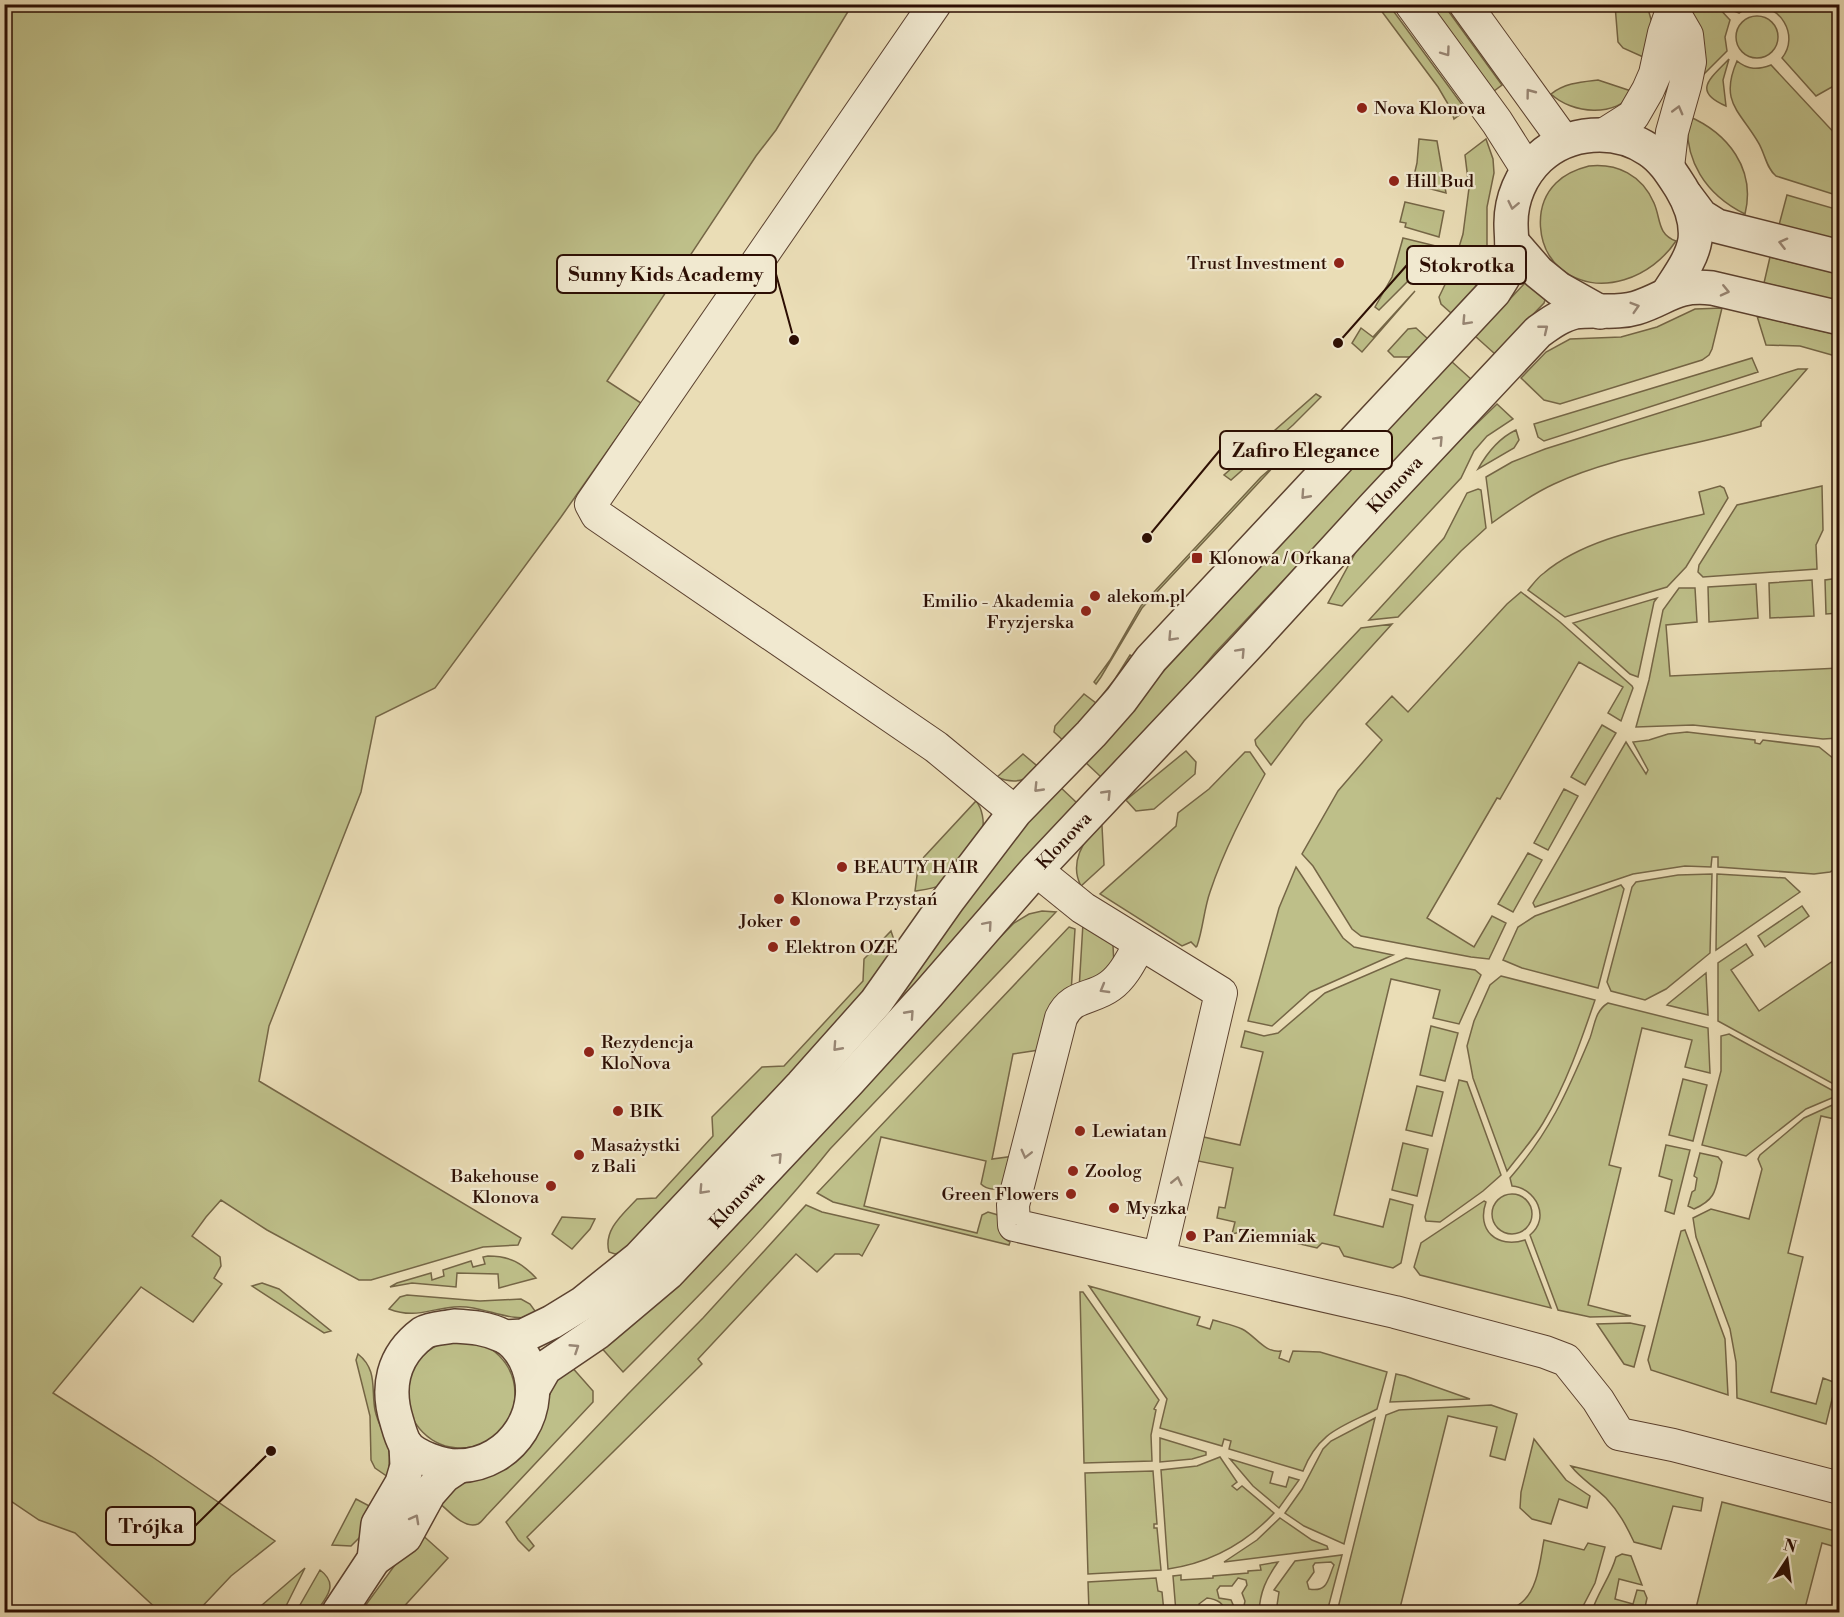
<svg xmlns="http://www.w3.org/2000/svg" width="1844" height="1617" font-family="'Libre Bodoni',serif">
	<rect width="100%" height="100%" fill="#eaddb6"/>
	<filter id="stains"><feTurbulence type="fractalNoise" baseFrequency=".00333" numOctaves="4"/><feColorMatrix values="0 0 0 0 .2 0 0 0 0 .09 0 0 0 0 .02 0 0 0 .5 -.17"/></filter>
	<radialGradient id="worn" r=".72"><stop offset=".6" stop-color="#630" stop-opacity="0"/><stop offset="1" stop-color="#630" stop-opacity=".3"/></radialGradient>
	<path fill="#bebf89" stroke="#756646" stroke-width="1.5" fill-rule="evenodd" d="M4 5H852L776 130 756 156 607 381 641 403 561 517 435 688 376 717 361 792 269 1026 259 1081 521 1238 518 1245 483 1247 371 1280H359L267 1230 221 1200 206 1217 192 1236 220 1257 221 1266 214 1278 222 1284 193 1322 141 1287 53 1393 151 1456 275 1541 231 1576 197 1612H160L75 1533 39 1520 5 1497Z
		M1377 5H1389L1466 110 1454 119 1451 109 1438 87Z
		M1431 5H1444L1502 85 1494 91Z
		M1615 5H1647L1652 23 1650 60 1623 48 1618 42Z
		M1690 5H1716L1730 20 1725 37 1727 51 1698 80 1697 27Z
		M1727 5H1839V83L1816 96 1782 58C1800 36 1780 2 1752 7 1748 7 1743 11 1739 13L1734 11Z
		M1736 37a21 21 0 1 1 42 0a21 21 0 1 1-42 0Z
		M1729 59 1723 80 1726 106C1691 91 1711 78 1729 59Z
		M1737 61C1748 70 1758 70 1771 65L1839 138V196L1776 176C1766 168 1765 153 1758 142 1740 111 1719 102 1737 61Z
		M1598 80 1634 92C1616 118 1572 114 1551 94 1565 83 1581 82 1598 80Z
		M1688 116C1728 133 1756 169 1745 214 1706 195 1683 160 1688 116Z
		M1419 139 1437 141 1446 193 1412 184 1417 163Z
		M1486 139 1493 159 1494 173 1487 207V256L1482 272 1475 287 1451 313 1441 304 1439 297 1452 270 1463 234 1469 188 1465 155Z
		M1589 166C1617 163 1642 175 1654 203 1661 219 1657 234 1676 241 1652 277 1600 299 1561 269 1536 248 1533 206 1556 183 1565 174 1577 169 1589 166Z
		M1787 195 1839 210V240L1779 225Z
		M1405 202 1444 211 1439 237 1405 227 1406 223 1400 222Z
		M1403 238 1436 246 1425 274 1414 268 1408 281 1379 310 1375 307 1392 277Z
		M1770 257 1839 274V301L1764 283Z
		M1525 283H1530L1546 297 1544 303 1495 354 1475 336Z
		M1415 291 1362 352 1352 343 1361 328 1373 337Z
		M1722 308 1712 349 1709 355 1702 360 1560 404 1544 400 1521 378 1546 352 1570 339 1621 337 1657 327 1695 309Z
		M1757 316 1839 335V357L1800 346 1766 345Z
		M1416 328 1428 339 1411 357H1394L1388 351 1408 329Z
		M1752 358 1758 372 1544 441 1538 437 1534 424Z
		M1451 361 1472 380 1214 654 1189 684 1101 777 1082 759Z
		M1798 369H1807L1761 422V426C1694 447 1618 454 1554 484 1532 494 1511 509 1492 523L1486 477 1512 462 1545 449Z
		M1316 394 1321 397 1293 425 1231 480 1224 475Z
		M1497 404 1513 419 1487 436 1474 451 1461 478 1342 606 1328 603 1358 548 1465 435Z
		M1516 430 1519 440 1514 448 1478 469C1487 453 1499 438 1516 430Z
		M1277 463 1142 608 1101 677 1096 684 1094 682 1110 660 1141 606 1261 477Z
		M1720 486 1724 488 1728 498 1686 567 1667 587 1565 617 1528 590C1533 584 1538 577 1544 573 1585 538 1652 527 1704 514L1699 492Z
		M1822 486 1823 530 1816 545 1817 569 1703 577 1698 572 1699 565 1737 505Z
		M1478 489 1481 490 1486 528 1461 551 1398 617 1369 620 1444 538 1467 493Z
		M1839 578V613L1826 614 1825 580Z
		M1812 580 1814 616 1770 618 1769 583Z
		M1756 584 1758 618 1709 622 1708 587Z
		M1679 588H1695L1697 622 1666 625 1670 676 1839 668V738L1823 739 1693 725 1636 727 1649 680 1663 610Z
		M1521 592 1560 622 1632 686 1633 688 1621 721 1608 713 1623 687 1579 662 1500 799 1497 798 1427 918 1474 947 1492 916 1506 923 1489 959 1471 957 1361 936 1352 929 1313 866 1302 854 1338 791 1382 740 1366 724 1392 696 1408 712 1507 604Z
		M1657 598 1654 602 1638 677 1630 674 1573 623Z
		M1392 624 1304 721 1271 765 1256 745 1255 740 1361 628Z
		M1130 655 1132 656 1113 688 1066 743 1054 732 1055 726 1084 694 1096 703 1115 679Z
		M1602 725 1616 733 1585 785 1571 777Z
		M1687 732 1755 740V743L1760 744 1763 740 1819 747 1839 763V867L1830 872 1814 874 1718 867V857H1712L1711 867 1685 866 1633 874 1535 907 1533 903 1535 899 1626 742 1646 774 1648 770 1633 742 1649 740 1668 734Z
		M1186 751 1196 762 1195 774 1154 809 1136 811 1126 800Z
		M1245 752H1250L1265 774C1244 812 1224 850 1210 892 1204 909 1203 929 1197 946L1196 947 1191 942 1182 946 1100 894 1176 826 1178 813 1209 789Z
		M1023 754 1042 770C1026 780 1015 785 997 777Z
		M1058 785 1077 803 992 894 905 1003 624 1283 953 911Z
		M1564 789 1578 796 1548 850 1534 843Z
		M976 801C982 808 985 822 982 832 980 838 947 880 942 884 935 889 923 890 915 891L918 868 924 857Z
		M1100 824 1102 826 1104 865 1081 886C1069 863 1083 840 1100 824Z
		M1528 853 1542 860 1513 912 1498 904Z
		M1296 867 1343 938 1354 947 1393 955 1310 992 1272 1026 1248 1021 1279 908Z
		M1712 874 1710 953 1666 989 1645 1000 1611 991 1607 982 1632 887 1636 882 1678 875Z
		M1717 874 1785 878 1800 892 1716 950Z
		M1621 885 1624 889 1598 988 1522 968 1503 960 1518 927 1535 916Z
		M1802 906 1809 916 1765 947 1758 936Z
		M1042 911 1056 912 830 1149C767 1228 694 1301 623 1372L598 1344 1014 923 1029 914Z
		M1083 923 1113 945 1114 966 1079 990Z
		M1069 927 1075 929 1071 993 1039 1050 1013 1054 992 1159 1015 1156 1004 1188C997 1190 987 1190 981 1184L986 1161 881 1137 864 1206 977 1233 982 1215 988 1212 998 1215C1004 1226 993 1234 1010 1242L1009 1245 833 1202 817 1193Z
		M891 931 898 952 863 998 622 1252 615 1254 609 1252C603 1230 623 1214 637 1199L656 1198 713 1136 712 1117 762 1067 784 1066 863 981 864 959Z
		M1746 944 1753 955 1731 970 1759 1011 1839 957V1087L1718 1021V963Z
		M1406 958 1475 970 1481 975 1459 1024 1433 1018 1440 990 1391 979 1334 1215 1383 1227 1390 1199 1413 1205 1401 1263 1393 1268 1344 1256 1339 1247 1322 1243 1317 1248 1245 1231 1232 1234 1235 1222 1217 1218 1219 1207 1225 1208 1233 1168 1198 1161 1199 1136 1240 1145 1263 1052 1241 1047 1245 1031 1264 1036 1278 1033 1325 993Z
		M1706 973 1708 1015 1667 1005 1669 1003Z
		M1501 976 1595 1000C1581 1041 1566 1085 1543 1123 1533 1140 1519 1155 1507 1171L1473 1078 1467 1046 1474 1021 1490 985Z
		M1608 1003 1708 1028 1710 1073 1685 1067 1692 1040 1642 1028 1609 1165 1621 1168 1588 1305 1631 1316 1590 1317 1558 1310 1530 1235C1551 1218 1536 1188 1512 1186L1510 1178C1549 1133 1567 1093 1590 1038 1595 1024 1595 1011 1608 1003Z
		M1431 1026 1458 1033 1445 1081 1420 1075Z
		M1729 1034 1839 1094V1095L1806 1109 1746 1156 1702 1145 1721 1071V1036Z
		M1683 1079 1707 1085 1693 1141 1669 1135Z
		M1459 1080 1467 1082 1501 1175 1483 1191 1440 1222 1426 1221 1425 1217Z
		M1417 1086 1443 1092 1432 1136 1406 1130Z
		M1839 1102V1120L1821 1116 1788 1253 1803 1257 1771 1392 1816 1404 1823 1378 1836 1383 1826 1424 1737 1398 1736 1362 1730 1329 1696 1237 1693 1218 1711 1209 1749 1219 1762 1169 1758 1159 1760 1155 1804 1118Z
		M1403 1143 1428 1149 1417 1196 1392 1190Z
		M1666 1145 1690 1150 1674 1214 1665 1211 1672 1180 1659 1176Z
		M1700 1153 1718 1157 1722 1162C1715 1187 1719 1198 1694 1209L1688 1206 1692 1192 1695 1190 1697 1178 1694 1176Z
		M1492 1214a20 20 0 1 1 40 0a20 20 0 1 1-40 0Z
		M1484 1201 1486 1202C1476 1230 1497 1249 1525 1240L1551 1308 1420 1275 1414 1267 1421 1243Z
		M806 1205 822 1212 879 1225 862 1256 859 1254H835L817 1272 796 1254 698 1359 702 1364 527 1537 534 1546 529 1551 518 1540 506 1522 628 1394 703 1318Z
		M562 1217 595 1219 590 1229 572 1249 552 1234Z
		M1685 1230 1725 1339 1728 1395 1651 1370 1648 1360 1681 1231Z
		M488 1256C510 1256 522 1263 536 1278L499 1288 498 1274 457 1273 456 1287 412 1283 390 1287 397 1283 431 1273 432 1280 444 1276 443 1270 471 1261 473 1267 485 1264 483 1257Z
		M262 1283 279 1289 331 1331 324 1333 252 1286Z
		M1089 1286 1200 1317 1197 1325 1210 1329 1213 1320C1223 1323 1234 1325 1242 1329 1256 1336 1264 1353 1281 1351L1279 1358 1289 1362 1293 1351 1320 1352 1387 1372 1377 1409C1342 1427 1319 1431 1303 1471L1229 1449 1231 1441 1224 1439 1222 1446 1160 1428 1167 1399Z
		M1080 1292H1083L1159 1400 1154 1409 1156 1410 1151 1435 1152 1461 1084 1463Z
		M407 1295 480 1301 521 1299 530 1304 538 1315C509 1325 484 1304 454 1307 429 1309 415 1319 389 1309L400 1297Z
		M1630 1323 1645 1326 1634 1367 1624 1364 1597 1324Z
		M407 1394a54 54 0 1 1 108 0a54 54 0 1 1-108 0Z
		M358 1354C378 1370 371 1389 375 1410 377 1421 383 1431 387 1441 391 1454 389 1465 388 1477L375 1468 371 1460 370 1416 356 1360Z
		M570 1365 593 1391V1402L488 1514C485 1517 482 1522 478 1524 464 1530 447 1509 437 1501L545 1408C550 1390 556 1378 570 1365Z
		M1396 1374 1405 1376 1470 1399 1390 1402Z
		M1491 1405 1517 1414 1505 1460 1490 1456 1497 1427 1448 1416 1399 1612H1337L1386 1415 1399 1410Z
		M1375 1418 1344 1544 1304 1526 1285 1513 1302 1489 1323 1449 1331 1441Z
		M1160 1438 1206 1452V1455L1192 1459 1160 1462Z
		M1534 1439 1566 1480 1590 1496 1587 1508 1559 1499 1551 1524 1532 1519 1520 1508 1521 1492Z
		M1220 1457 1237 1482 1232 1486 1237 1490 1242 1486 1274 1513C1245 1544 1209 1563 1168 1569L1161 1470 1197 1466Z
		M1230 1459 1273 1472 1270 1483 1286 1487 1289 1477 1299 1480 1279 1508 1253 1486Z
		M1571 1466 1703 1498 1701 1511 1673 1506 1661 1549 1634 1542C1626 1525 1619 1512 1606 1498 1594 1486 1581 1479 1571 1466Z
		M1153 1471 1157 1524H1154V1528H1157L1161 1570 1088 1574 1085 1473Z
		M356 1499 375 1509 361 1536 351 1546 332 1545Z
		M1722 1502 1839 1532V1548L1822 1543 1804 1612H1695Z
		M1280 1518 1312 1540 1327 1546 1328 1549 1224 1562 1257 1540Z
		M419 1532 448 1558 399 1612H364L365 1606Z
		M1544 1540 1584 1550 1588 1543 1605 1547 1595 1583 1580 1612H1505C1510 1607 1516 1608 1521 1603 1538 1590 1540 1560 1544 1540Z
		M1622 1554 1631 1556 1642 1585 1619 1579 1615 1599 1633 1604 1637 1590 1644 1591 1647 1598 1644 1612 1592 1611C1598 1592 1611 1576 1616 1557Z
		M1342 1555 1327 1612H1320L1312 1609 1310 1612H1276L1279 1592 1274 1590 1295 1561ZM1331 1562 1334 1565C1328 1577 1329 1593 1309 1589L1307 1582 1314 1572 1313 1566 1315 1563Z
		M1278 1562C1266 1579 1260 1592 1259 1612H1225C1224 1603 1216 1599 1207 1598L1199 1604 1200 1612H1176L1173 1576 1181 1575V1580L1213 1578V1576L1248 1573V1571L1261 1570 1260 1565ZM1238 1578 1246 1580 1247 1585 1242 1593 1245 1601 1244 1606 1237 1609H1235L1231 1600 1219 1598 1217 1590 1220 1586H1232Z
		M305 1568 283 1612H254Z
		M320 1570C339 1584 327 1597 316 1612H296Z
		M1156 1578 1158 1591 1162 1592 1164 1612H1089L1088 1582Z"/>
	<g fill="none" stroke-linecap="round" stroke-linejoin="round">
		<g stroke="#5c4230" stroke-width="34">
			<path id="minor" d="M935 4 591 504 597 515 936 747 1015 812
				M1411 4 1497 122 1528 171
				M1465 4 1564 141
				M1603 135 1633 116 1648 90 1655 74 1664 33 1672 10
				M1668 167 1672 132 1685 86 1690 62 1687 35 1669 4
				M1036 870 1083 908 1221 993 1159 1258
				M1140 944C1132 958 1124 976 1110 986 1091 1000 1072 994 1061 1018L1013 1205 1014 1225 1395 1312 1545 1352 1566 1360 1598 1400 1619 1434 1673 1445 1840 1488"/>
		</g>
		<g stroke="#5c4230" stroke-width="36">
			<g id="tertiary">
				<path d="M1686 196 1701 216 1717 226 1840 257"/>
				<path d="M1512 242 1538 272 1559 289 1600 312"/>
				<path d="M454 1326C472 1327 487 1328 503 1336 512 1340 520 1350 525 1359 549 1407 513 1465 458 1466 443 1466 414 1457 405 1444 401 1437 399 1429 397 1422 386 1388 392 1356 423 1333 431 1328 445 1328 454 1326Z"/>
				<path d="M506 1337 523 1336 552 1322 583 1303 639 1258 802 1085 876 1002 948 900 1015 812 1091 734 1121 700 1151 659 1494 292C1500 282 1508 272 1511 260 1513 248 1511 235 1511 223 1511 199 1521 175 1539 158 1568 131 1615 127 1649 150 1663 159 1672 174 1681 188 1690 203 1697 222 1695 240 1692 259 1678 277 1668 293"/>
				<path id="s1" d="M534 1387 545 1368 598 1332 668 1273 848 1082 928 994 1036 870 1245 648 1373 508 1538 332C1549 324 1561 315 1575 312 1596 309 1616 314 1636 308 1668 298 1674 284 1712 288L1840 318"/>
				<path d="M374 1559 405 1537 429 1493 444 1476 459 1466"/>
				<path d="M339 1612 374 1559 378 1524 402 1483 407 1466 406 1445"/>
			</g>
		</g>
		<use href="#minor" stroke="#f1e9d0" stroke-width="32"/>
		<use href="#tertiary" stroke="#f1e9d0" stroke-width="33"/>
	</g>
	<defs><path id="oneway-chevron" d="M-2-3.5L2.5 0L-2 3.5" fill="none" stroke-width="1.6" stroke-linecap="round" stroke-linejoin="round" transform="scale(1.5)"/></defs>
	<g stroke="#988674">
		<use href="#oneway-chevron" transform="translate(1446 52) rotate(54)"/>
		<use href="#oneway-chevron" transform="translate(1530 93) rotate(-127)"/>
		<use href="#oneway-chevron" transform="translate(1678 110) rotate(-75)"/>
		<use href="#oneway-chevron" transform="translate(1513 205) rotate(102)"/>
		<use href="#oneway-chevron" transform="translate(1783 243) rotate(-166)"/>
		<use href="#oneway-chevron" transform="translate(1725 291) rotate(13)"/>
		<use href="#oneway-chevron" transform="translate(1635 307) rotate(-17)"/>
		<use href="#oneway-chevron" transform="translate(1466 321) rotate(133)"/>
		<use href="#oneway-chevron" transform="translate(1544 329) rotate(-39)"/>
		<use href="#oneway-chevron" transform="translate(1439 440) rotate(-47)"/>
		<use href="#oneway-chevron" transform="translate(1305 495) rotate(132)"/>
		<use href="#oneway-chevron" transform="translate(1172 637) rotate(133)"/>
		<use href="#oneway-chevron" transform="translate(1241 652) rotate(-47)"/>
		<use href="#oneway-chevron" transform="translate(1038 788) rotate(134)"/>
		<use href="#oneway-chevron" transform="translate(1107 794) rotate(-46)"/>
		<use href="#oneway-chevron" transform="translate(988 925) rotate(-49)"/>
		<use href="#oneway-chevron" transform="translate(1104 989) rotate(150)"/>
		<use href="#oneway-chevron" transform="translate(910 1014) rotate(-48)"/>
		<use href="#oneway-chevron" transform="translate(837 1047) rotate(132)"/>
		<use href="#oneway-chevron" transform="translate(1026 1154) rotate(104)"/>
		<use href="#oneway-chevron" transform="translate(778 1157) rotate(-47)"/>
		<use href="#oneway-chevron" transform="translate(1177 1181) rotate(-77)"/>
		<use href="#oneway-chevron" transform="translate(703 1190) rotate(133)"/>
		<use href="#oneway-chevron" transform="translate(575 1348) rotate(-33)"/>
		<use href="#oneway-chevron" transform="translate(415 1519) rotate(-61)"/>
	</g>
	<g fill="#8f2418" stroke="#f1e9d0" stroke-width="2">
		<circle cx="1362" cy="108" r="6"/>
		<circle cx="1394" cy="181" r="6"/>
		<circle cx="1339" cy="263" r="6"/>
		<rect x="1191" y="552" width="12" height="12" rx="3"/>
		<circle cx="1095" cy="596" r="6"/>
		<circle cx="1086" cy="611" r="6"/>
		<circle cx="842" cy="867" r="6"/>
		<circle cx="779" cy="899" r="6"/>
		<circle cx="795" cy="921" r="6"/>
		<circle cx="773" cy="947" r="6"/>
		<circle cx="589" cy="1052" r="6"/>
		<circle cx="618" cy="1111" r="6"/>
		<circle cx="1080" cy="1131" r="6"/>
		<circle cx="579" cy="1155" r="6"/>
		<circle cx="1073" cy="1171" r="6"/>
		<circle cx="551" cy="1186" r="6"/>
		<circle cx="1071" cy="1194" r="6"/>
		<circle cx="1114" cy="1208" r="6"/>
		<circle cx="1191" cy="1236" r="6"/>
	</g>
	<g text-anchor="middle" dominant-baseline="central" stroke-width="4.5" stroke-linejoin="round" paint-order="stroke">
		<g font-size="18" fill="#2c0e03" stroke="#f1e9d0" text-anchor="start">
			<text x="1374" y="108">Nova Klonova</text>
			<text x="1406" y="181">Hill Bud</text>
			<text x="1327" y="263" text-anchor="end">Trust Investment</text>
			<text x="1209" y="558">Klonowa / Orkana</text>
			<text x="1107" y="596">alekom.pl</text>
			<text x="1074" y="601" text-anchor="end">Emilio - Akademia<tspan x="1074" dy="21">Fryzjerska</tspan></text>
			<text x="854" y="867">BEAUTY HAIR</text>
			<text x="791" y="899">Klonowa Przystań</text>
			<text x="783" y="921" text-anchor="end">Joker</text>
			<text x="785" y="947">Elektron OZE</text>
			<text x="601" y="1042">Rezydencja<tspan x="601" dy="21">KloNova</tspan></text>
			<text x="630" y="1111">BIK</text>
			<text x="1092" y="1131">Lewiatan</text>
			<text x="591" y="1145">Masażystki<tspan x="591" dy="21">z Bali</tspan></text>
			<text x="1085" y="1171">Zoolog</text>
			<text x="539" y="1176" text-anchor="end">Bakehouse<tspan x="539" dy="21">Klonova</tspan></text>
			<text x="1059" y="1194" text-anchor="end">Green Flowers</text>
			<text x="1126" y="1208">Myszka</text>
			<text x="1203" y="1236">Pan Ziemniak</text>
		</g>
		<g font-size="18" fill="#2c0e03" stroke="#f1e9d0">
			<text stroke="none"><textPath href="#s1" startOffset="1250">Klonowa</textPath></text>
			<text stroke="none"><textPath href="#s1" startOffset="764">Klonowa</textPath></text>
			<text stroke="none"><textPath href="#s1" startOffset="278">Klonowa</textPath></text>
		</g>
	</g>
	<path fill="none" stroke="#2c0e03" stroke-width="2" d="M1338 343L1407 265M794 340L776 274M1147 538L1220 450M271 1451L195 1526"/>
	<g fill="#2c0e03" stroke="#f1e9d0" stroke-width="2">
		<circle cx="1338" cy="343" r="6"/>
		<circle cx="794" cy="340" r="6"/>
		<circle cx="1147" cy="538" r="6"/>
		<circle cx="271" cy="1451" r="6"/>
	</g>
	<g fill="#f1e9d0" stroke="#2c0e03" stroke-width="2">
		<rect x="1407" y="246" width="119" height="38" rx="6"/>
		<rect x="557" y="255" width="219" height="38" rx="6"/>
		<rect x="1220" y="431" width="172" height="38" rx="6"/>
		<rect x="106" y="1507" width="89" height="38" rx="6"/>
	</g>
	<g font-size="20" text-anchor="middle" font-weight="bold" fill="#2c0e03">
		<text x="1467" y="272">Stokrotka</text>
		<text x="666" y="281">Sunny Kids Academy</text>
		<text x="1306" y="457">Zafiro Elegance</text>
		<text x="151" y="1533">Trójka</text>
	</g>
	<rect width="1844" height="1617" fill="none" stroke="#eaddb6" stroke-width="24"/>
	<rect x="6" y="6" width="1832" height="1605" fill="none" stroke="#2c0e03" stroke-width="3"/>
	<rect x="12" y="12" width="1820" height="1593" fill="none" stroke="#2c0e03" stroke-width="1.5"/>
	<g transform="translate(1787 1560) rotate(13)" stroke="#f1e9d0" stroke-width="4.5" paint-order="stroke">
	<path d="M0-4.5L10 22L0 15L-10 22Z" fill="#2c0e03"/>
	<text y="-9" font-size="16" font-weight="bold" text-anchor="middle" fill="#2c0e03">N</text>
	</g>
	<rect width="100%" height="100%" filter="url(#stains)"/>
	<rect width="100%" height="100%" fill="url(#worn)"/>
</svg>
